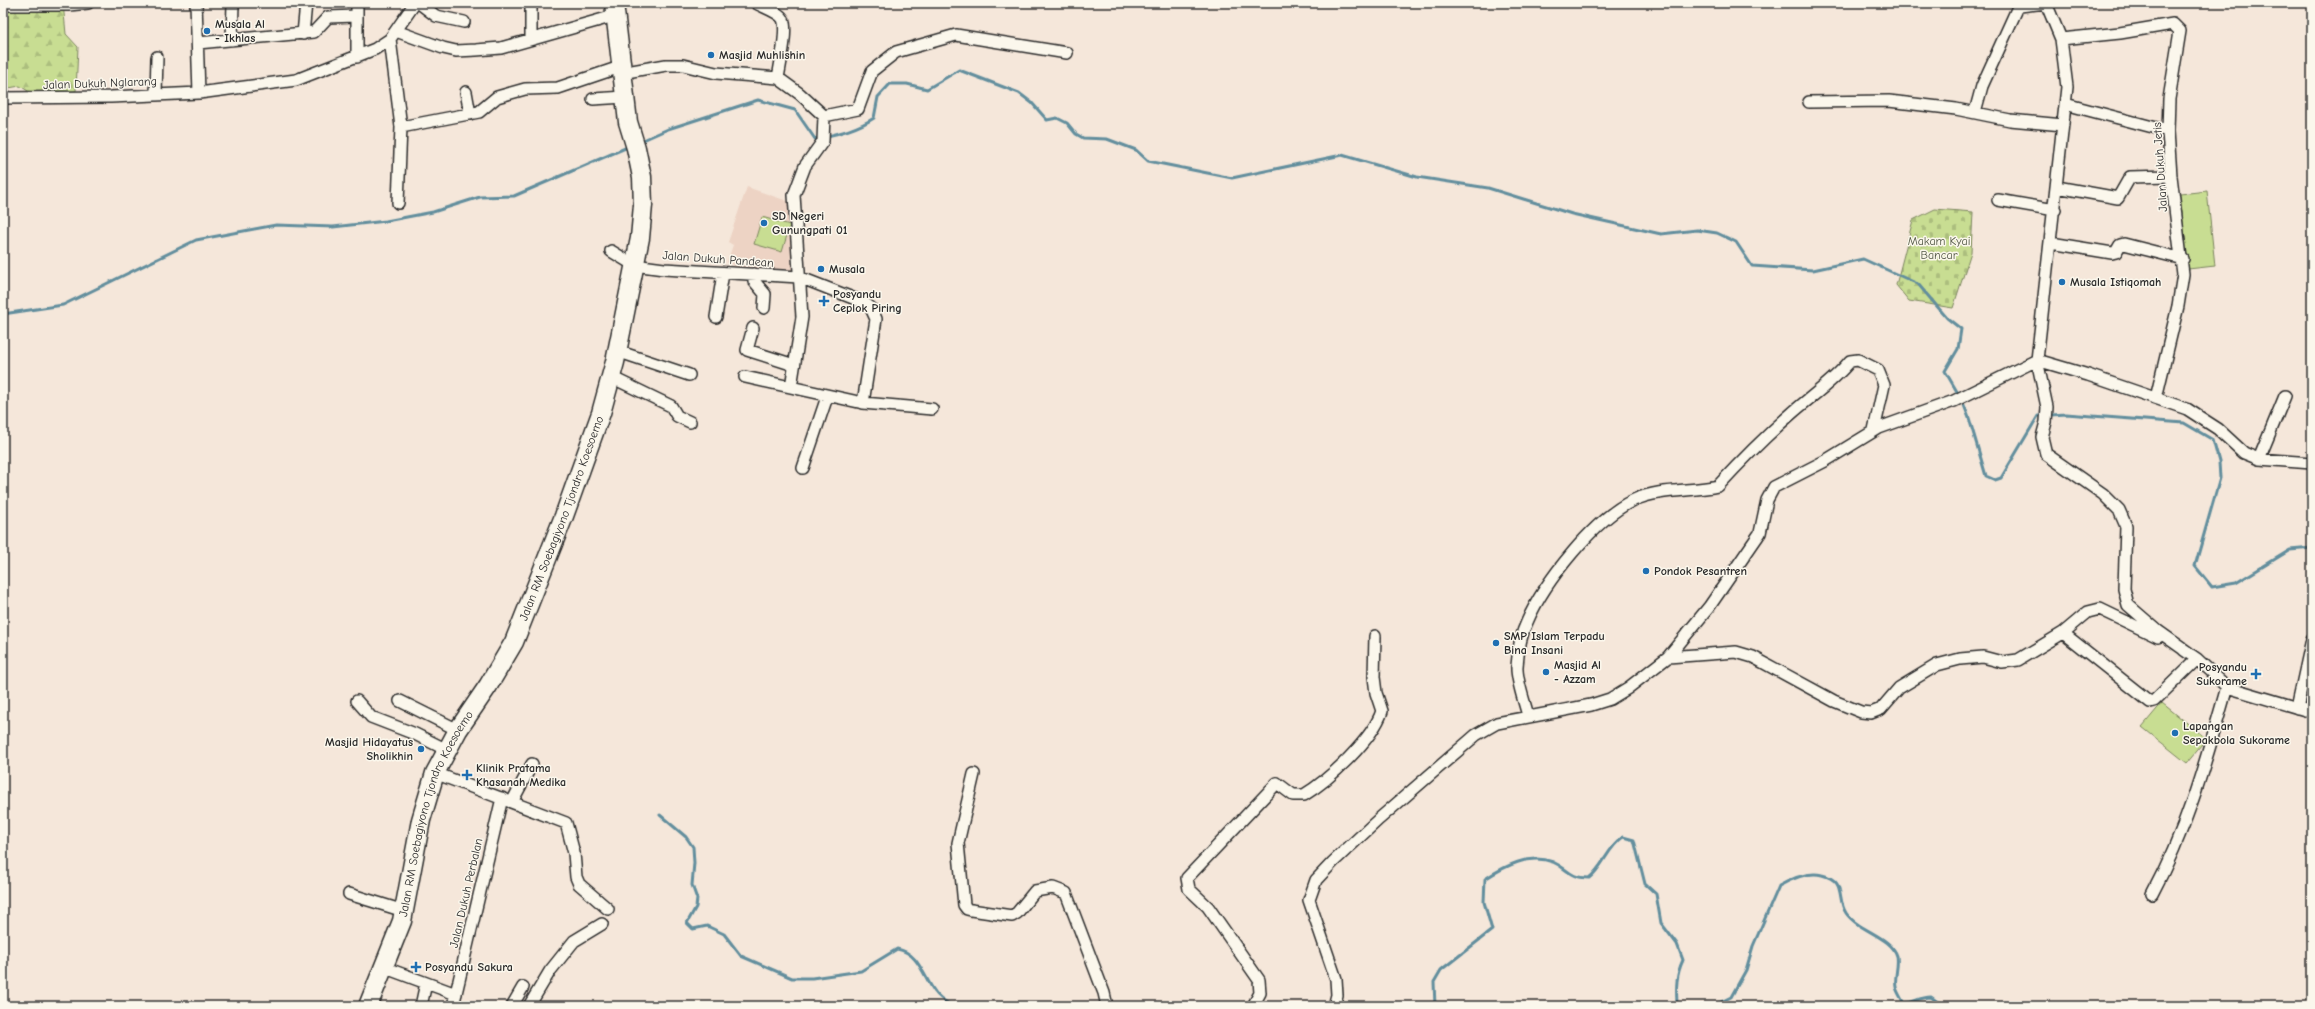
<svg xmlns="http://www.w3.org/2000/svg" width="2315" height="1009" font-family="'Comic Neue',sans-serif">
	<defs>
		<pattern id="forest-firs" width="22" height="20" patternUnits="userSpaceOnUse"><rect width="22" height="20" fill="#c8dd92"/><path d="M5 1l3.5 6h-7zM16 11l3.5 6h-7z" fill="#acbe7e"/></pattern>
		<pattern id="cemetery-stones" width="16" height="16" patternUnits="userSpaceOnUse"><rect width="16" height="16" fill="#c8dd92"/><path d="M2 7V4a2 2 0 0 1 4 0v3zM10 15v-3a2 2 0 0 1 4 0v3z" fill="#acbe7e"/></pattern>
	</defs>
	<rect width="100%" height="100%" fill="#f5e7da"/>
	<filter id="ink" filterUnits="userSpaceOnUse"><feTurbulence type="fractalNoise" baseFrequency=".025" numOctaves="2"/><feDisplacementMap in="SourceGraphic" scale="8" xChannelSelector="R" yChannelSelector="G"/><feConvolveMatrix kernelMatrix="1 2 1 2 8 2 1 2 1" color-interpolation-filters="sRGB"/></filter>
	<g filter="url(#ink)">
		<path fill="#edd3c4" d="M747 187 793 203 797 280 729 278 734 265 727 262 733 245 728 242Z"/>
		<path fill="url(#forest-firs)" stroke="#7a845e" d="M3 3H63L66 34 78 47 76 91 33 94 20 86 3 89Z"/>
		<path fill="url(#cemetery-stones)" stroke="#7a845e" d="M1935 209 1973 212 1971 252 1953 308 1909 301 1896 285 1913 220Z"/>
		<path fill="#c8dd92" stroke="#7a845e" d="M2207 191 2215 266 2188 269 2180 194Z
			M762 217 790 225 782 252 754 244Z
			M2162 703 2207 739 2187 763 2142 727Z"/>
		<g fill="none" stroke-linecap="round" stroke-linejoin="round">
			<path stroke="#628e9d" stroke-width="3" d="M641 141 668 129 758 100 795 110 815 139C836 134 856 130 874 118L878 97 890 84H907L927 89 959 70 1019 93 1032 103 1047 120 1057 118 1067 123 1076 134 1083 138 1107 139 1136 150 1148 161 1232 178 1342 155 1417 177 1488 188 1572 214 1661 234 1697 230 1717 233 1736 242 1752 266 1813 270 1863 259 1918 284 1947 318 1961 329 1958 349 1945 371 1959 395
				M3 314 63 305 196 240 276 225 333 227 386 221 433 212 480 197 514 196 630 146
				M1962 400 1969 418 1986 476 1995 480 2001 478 2038 416 2066 414 2184 423 2213 440 2219 462 2220 478 2195 566 2212 587 2236 583 2290 550 2312 548
				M660 815 686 837 693 847 694 863 692 885 697 899 696 907 687 923 693 929 707 926 724 934 741 956 792 978H812L861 971 897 949C919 953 923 976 935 992 939 998 946 1002 952 1006
				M1435 1006 1434 982 1441 970 1492 930 1484 902 1485 879C1505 866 1529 853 1553 862 1569 869 1568 878 1589 878 1603 867 1608 847 1623 837L1634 840 1645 884 1656 894 1661 923 1677 944 1683 960C1676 975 1676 987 1677 1003L1682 1006
				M1713 1006 1731 997 1746 970 1753 946 1779 886C1791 879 1807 871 1822 875 1847 881 1836 898 1846 913 1857 930 1892 937 1897 956 1899 966 1894 977 1896 987 1897 992 1902 999 1904 1004 1914 1002 1921 997 1931 997L1943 1006"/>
			<g stroke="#2b2b2b" stroke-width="14">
				<path id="street" d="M196 3 199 93
					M419 3 436 16 464 22
					M756 3C763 7 779 12 783 19 788 30 780 65 778 78
					M2046 3 2061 39 2067 87 2037 360 2047 407 2046 422 2042 437 2046 454 2103 494 2119 510 2126 526 2124 589 2128 605 2158 631 2189 653
					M3 5H69L88 3
					M396 31 443 48 456 51 476 50 501 48 614 16
					M303 34 306 3
					M531 38V3
					M390 39 401 127 398 203
					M2061 39 2120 33 2173 24 2180 31 2169 99 2168 131 2171 176 2183 274 2178 306 2156 398
					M232 40 233 3
					M198 43 314 32 328 17 356 16
					M357 57V3
					M621 73 666 65H683L716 73 778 78 800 94 824 116 823 141 805 166 794 195 802 317 791 387
					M466 92 470 114
					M156 94 157 57
					M3 98 111 97 199 93 296 80 375 49 390 39 415 3
					M593 99 625 97
					M1809 102 1889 101 1956 109 2010 120 2063 125
					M2065 104 2168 131
					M1975 112 1982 86 2017 9 2020 6 2046 3
					M824 116 858 109 872 71 896 52 956 35 1067 53
					M401 127 479 112 497 97 525 89 558 88 620 67
					M2057 187 2118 198 2130 177 2171 176
					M1998 200 2055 210
					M2051 243 2112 253 2116 252 2120 245 2124 244 2183 259
					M611 251 634 265 664 269 799 277 863 302 871 308 876 319 863 403
					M754 274V281L765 294 764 308
					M716 317 723 273
					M753 328 747 350 794 365
					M617 351 689 375
					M2037 360 2088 375 2187 409 2218 429 2244 453 2259 459 2312 463
					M611 377 671 406 677 416 690 422
					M745 377 863 403 932 409
					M2259 459 2285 396
					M803 468 827 397
					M2063 633 2150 702 2154 701 2197 659
					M2184 650 2197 659 2227 687 2312 712
					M1668 657 1736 652 1753 657 1834 701 1861 712 1871 713 1881 709 1899 688 1937 665 1960 659 1983 657 2002 662 2018 660 2063 633 2088 612 2100 609 2158 637
					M357 701 371 717 415 734 447 750
					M400 701 458 730
					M2297 708 2312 639
					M1528 716C1525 703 1516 680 1517 666 1518 652 1521 634 1527 622 1544 582 1595 518 1634 500 1661 488 1691 492 1718 486 1741 461 1765 437 1791 414 1811 396 1833 382 1850 361L1858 360 1878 370 1884 385 1874 430
					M435 773 566 823 574 853 576 877 579 884 608 909
					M974 774 958 843 964 905 967 909 971 910 1012 916 1017 913 1035 891 1053 888 1066 893 1104 993 1107 1006
					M512 802 532 764
					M349 894 404 911
					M2152 894C2188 827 2206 760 2227 687
					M383 967 456 994
					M421 1006 426 983
					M453 1006 502 798
					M512 1006 523 987
					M529 1006 550 971 574 941 602 924
					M1253 1006 1260 993 1259 980 1208 907 1189 889 1187 878 1277 783 1293 795H1304C1329 780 1373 739 1382 711L1376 693 1374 677 1375 636
					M1334 1006 1337 995 1336 979 1309 900 1316 880 1333 862 1379 819 1476 735 1497 723 1591 705 1610 699 1628 688 1668 657 1709 607 1760 533 1767 500 1774 487 1825 461 1879 428 1954 401 2037 360"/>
			</g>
			<g stroke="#2b2b2b" stroke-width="21">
				<g id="primary">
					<path id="s1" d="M368 1006 402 921 421 820 435 773 458 730 488 686 514 642 564 516 601 413 615 362 640 238 643 205 642 177 636 148 628 122 614 3"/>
				</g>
			</g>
			<use href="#street" stroke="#fbf7ec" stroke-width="11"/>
			<use href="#primary" stroke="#fbf7ec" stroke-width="18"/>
		</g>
	</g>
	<g fill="#1f6fb2" stroke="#fbf7ec" stroke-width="1.5">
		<circle cx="207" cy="31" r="4"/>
		<circle cx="711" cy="55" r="4"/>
		<circle cx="764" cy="223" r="4"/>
		<circle cx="821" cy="269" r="4"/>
		<circle cx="2062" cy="282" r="4"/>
		<path d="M822 295h4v4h4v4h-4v4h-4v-4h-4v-4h4z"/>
		<circle cx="1646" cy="571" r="4"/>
		<circle cx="1496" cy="643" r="4"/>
		<circle cx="1546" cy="672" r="4"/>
		<path d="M2254 668h4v4h4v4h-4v4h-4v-4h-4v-4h4z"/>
		<circle cx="2175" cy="733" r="4"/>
		<circle cx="421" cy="749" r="4"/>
		<path d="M465 769h4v4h4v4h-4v4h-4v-4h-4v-4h4z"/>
		<path d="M414 961h4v4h4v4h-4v4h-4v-4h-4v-4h4z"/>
	</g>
	<g text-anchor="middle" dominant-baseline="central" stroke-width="3" stroke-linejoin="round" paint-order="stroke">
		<g font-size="12" font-weight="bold" fill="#2b2b2b" stroke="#fbf7ec" text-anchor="start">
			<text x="215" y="24">Musala Al<tspan x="215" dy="14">- Ikhlas</tspan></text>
			<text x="719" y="55">Masjid Muhlishin</text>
			<text x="772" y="216">SD Negeri<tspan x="772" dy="14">Gunungpati 01</tspan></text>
			<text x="829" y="269">Musala</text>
			<text x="2070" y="282">Musala Istiqomah</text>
			<text x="833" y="294">Posyandu<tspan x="833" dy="14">Ceplok Piring</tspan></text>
			<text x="1654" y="571">Pondok Pesantren</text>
			<text x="1504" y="636">SMP Islam Terpadu<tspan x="1504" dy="14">Bina Insani</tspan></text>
			<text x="1554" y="665">Masjid Al<tspan x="1554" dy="14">- Azzam</tspan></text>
			<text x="2247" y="667" text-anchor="end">Posyandu<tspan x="2247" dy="14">Sukorame</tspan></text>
			<text x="2183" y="726">Lapangan<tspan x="2183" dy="14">Sepakbola Sukorame</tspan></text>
			<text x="413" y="742" text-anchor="end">Masjid Hidayatus<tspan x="413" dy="14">Sholikhin</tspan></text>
			<text x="476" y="768">Klinik Pratama<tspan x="476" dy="14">Khasanah Medika</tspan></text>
			<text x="425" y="967">Posyandu Sakura</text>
		</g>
		<g font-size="12" fill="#2b2b2b" stroke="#fbf7ec">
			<text transform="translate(100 83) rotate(-2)">Jalan Dukuh Nglarang</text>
			<text transform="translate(2160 167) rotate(-94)">Jalan Dukuh Jetis</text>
			<text transform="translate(718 259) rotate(4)">Jalan Dukuh Pandean</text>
			<text stroke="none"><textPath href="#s1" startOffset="529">Jalan RM Soebagiyono Tjondro Koesoemo</textPath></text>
			<text stroke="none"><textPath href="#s1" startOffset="205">Jalan RM Soebagiyono Tjondro Koesoemo</textPath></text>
			<text transform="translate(466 893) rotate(-77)">Jalan Dukuh Perbalan</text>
		</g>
		<g font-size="12" fill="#525845" stroke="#fbf7ec">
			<text x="1939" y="241">Makam Kyai<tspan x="1939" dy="14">Bancar</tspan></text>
		</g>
	</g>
	<rect width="2315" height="1009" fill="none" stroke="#fbf7ec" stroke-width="16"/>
	<rect x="8" y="8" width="2299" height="993" fill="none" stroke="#2b2b2b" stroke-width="1.5" filter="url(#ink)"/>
</svg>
